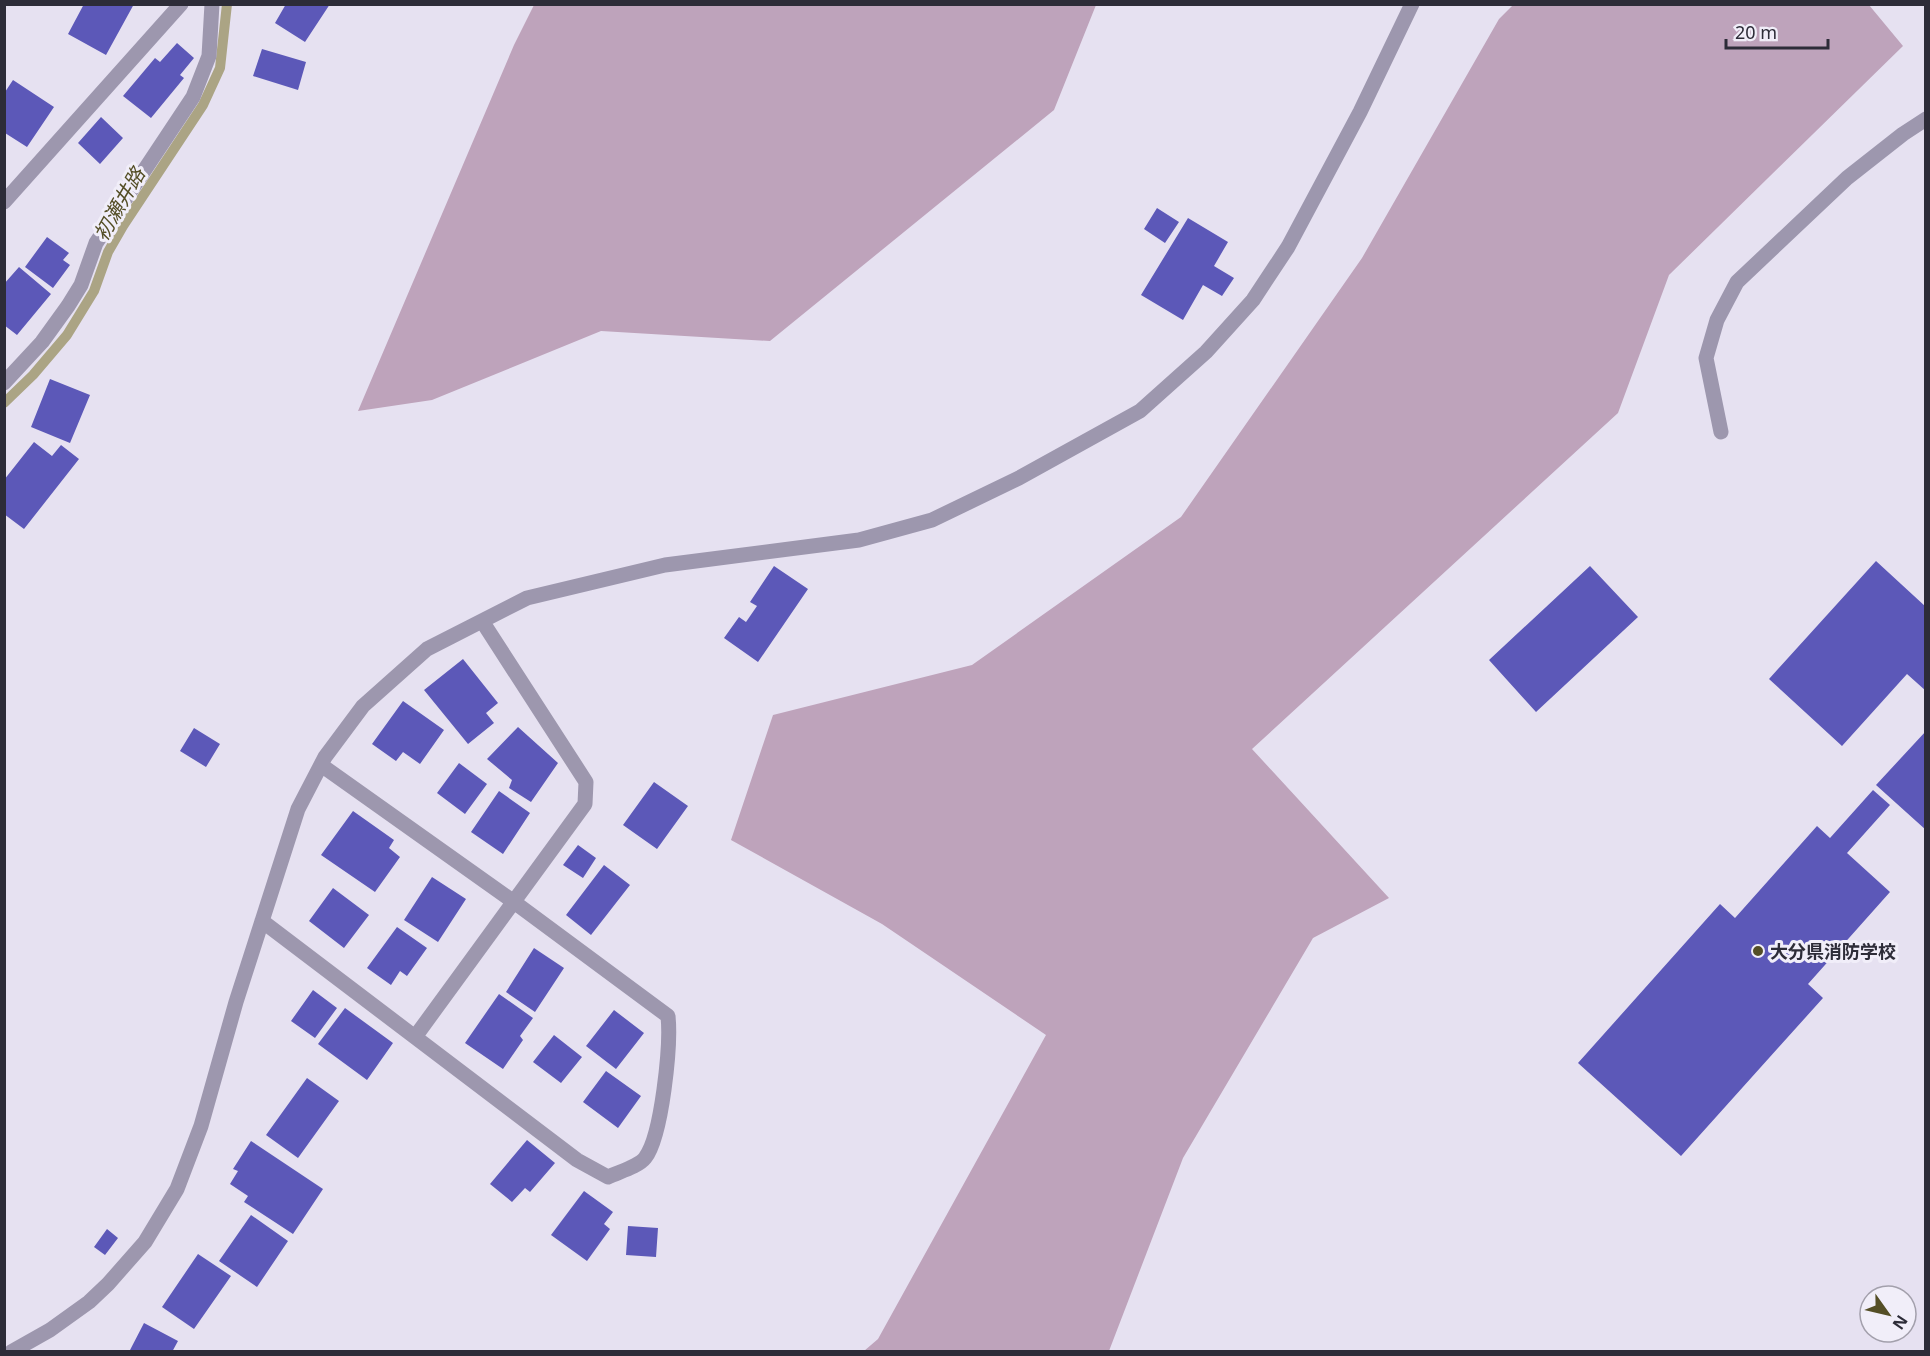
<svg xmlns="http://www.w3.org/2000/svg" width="1930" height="1356" font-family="'Noto Sans','Noto Sans JP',sans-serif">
	<rect width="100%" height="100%" fill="#e6e1f1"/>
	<path fill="#bea3bb" d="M534 5V4L1096 5 1054 110 770 341 601 331 432 400 358 411 514 45Z
		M1513 5H1869L1903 46 1669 275 1618 413 1252 749 1389 898 1313 938 1183 1158 1109 1351H864L878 1339 1046 1035 882 924 731 840 773 715 972 665 1181 517 1362 258 1499 19Z"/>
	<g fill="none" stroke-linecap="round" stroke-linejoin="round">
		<path stroke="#aba484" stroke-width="10" d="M4 403 33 375 67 335 94 291 108 252 123 226 203 105 220 68 227 4"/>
	</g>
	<path fill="#5c58b8" d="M84 4H134L106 55 68 34Z
		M286 4H330L305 42 275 23Z
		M177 43 194 58 180 75 184 78 151 118 123 96 155 58 160 62Z
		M262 49 306 62 298 90 253 76Z
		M13 80 54 107 27 147 5 133V92Z
		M101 117 123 138 100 164 78 143Z
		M1157 208 1179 222 1165 243 1144 229Z
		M1188 218 1228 242 1214 266 1234 278 1222 296 1203 285 1183 320 1141 295Z
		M47 237 69 253 63 260 70 265 53 288 25 267Z
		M19 267 51 294 17 335 4 325V284Z
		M50 379 90 395 70 443 31 427Z
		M34 442 52 456 61 445 79 459 24 529 4 514V480Z
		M1876 561 1926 607V691L1907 674 1842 746 1769 679Z
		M774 566 808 589 758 662 724 638 739 617 746 622 757 606 750 602Z
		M1590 566 1638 617 1536 712 1489 660Z
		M463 659 498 703 486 713 494 723 468 744 424 690Z
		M403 701 444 730 420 764 403 752 396 761 372 744Z
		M518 727 558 763 531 802 509 788 512 780 487 759Z
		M194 728 220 744 206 767 180 751Z
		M1926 731V830L1876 785Z
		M459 763 487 784 465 814 437 793Z
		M654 782 688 806 657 849 623 825Z
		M1873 790 1890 805 1847 853 1890 892 1808 984 1823 998 1681 1156 1578 1063 1720 904 1735 918 1817 826 1830 838Z
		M499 791 530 813 503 854 471 832Z
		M353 811 394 840 389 848 400 857 375 892 321 855Z
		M578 845 596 858 583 878 563 865Z
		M604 865 630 885 591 935 566 915Z
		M432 877 466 899 438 942 404 920Z
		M333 888 369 915 344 948 309 921Z
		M397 927 427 948 407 976 400 971 391 985 367 968Z
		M534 948 564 968 535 1012 506 992Z
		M313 990 337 1008 315 1038 291 1021Z
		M499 994 533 1018 520 1036 523 1040 503 1069 465 1043Z
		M345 1008 393 1043 367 1080 318 1044Z
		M614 1010 644 1033 616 1069 586 1046Z
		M554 1035 582 1057 561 1083 533 1062Z
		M606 1071 641 1096 618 1128 583 1102Z
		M307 1078 339 1101 298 1158 266 1135Z
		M527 1140 555 1163 530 1192 525 1188 512 1202 490 1184Z
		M251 1141 323 1189 293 1234 244 1202 248 1196 230 1184 238 1171 233 1169Z
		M584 1191 613 1212 604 1224 610 1229 587 1261 551 1235Z
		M251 1215 288 1241 257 1287 219 1261Z
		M628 1226 658 1228 656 1257 626 1255Z
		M107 1229 118 1238 105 1255 94 1247Z
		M198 1254 231 1276 194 1329 162 1307Z
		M144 1323 178 1341 172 1352H129Z"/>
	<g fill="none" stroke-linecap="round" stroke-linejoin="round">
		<path stroke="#9d97ae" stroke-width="15" d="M4 202 181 4
			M4 383 42 342 68 306 81 285 96 243 193 97 209 56 212 4
			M1721 432 1706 358 1717 320 1737 282 1847 178 1903 134 1926 119
			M262 921 577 1160 608 1177C618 1172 638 1167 645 1158 662 1136 671 1045 668 1016L514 902 321 765
			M415 1037 585 804 586 782 482 621
			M11 1352 50 1330 89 1302 108 1284 145 1242 177 1189 201 1126 236 1002 298 809 325 757 363 706 427 649 527 598 665 565 859 540 932 520 1019 478 1140 411 1206 352 1253 300 1288 247 1360 112 1412 4"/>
	</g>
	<circle fill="#544e26" stroke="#f1eef9" stroke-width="2" cx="1758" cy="951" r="6"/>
	<g text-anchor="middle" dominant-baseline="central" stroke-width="6" stroke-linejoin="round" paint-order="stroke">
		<g font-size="18" font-weight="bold" fill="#2d2c38" stroke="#f1eef9" text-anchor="start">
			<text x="1770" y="951">大分県消防学校</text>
		</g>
		<g font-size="20" font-style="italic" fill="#544e26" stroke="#f1eef9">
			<text transform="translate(119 204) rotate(-60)">初瀬井路</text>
		</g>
	</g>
	<rect width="1930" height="1356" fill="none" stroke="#2d2c38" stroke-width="12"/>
	<g transform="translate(1888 1314) rotate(124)"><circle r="28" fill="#f1eef9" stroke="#a3a0ac" stroke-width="1.5"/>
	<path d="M0-4.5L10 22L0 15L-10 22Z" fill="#544e26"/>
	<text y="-9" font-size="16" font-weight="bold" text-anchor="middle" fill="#2d2c38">N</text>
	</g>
	<path d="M1726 39v9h102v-9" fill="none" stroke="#2d2c38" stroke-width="3"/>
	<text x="1735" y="39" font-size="18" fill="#2d2c38" stroke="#f1eef9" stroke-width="4.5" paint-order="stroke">20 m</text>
</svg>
